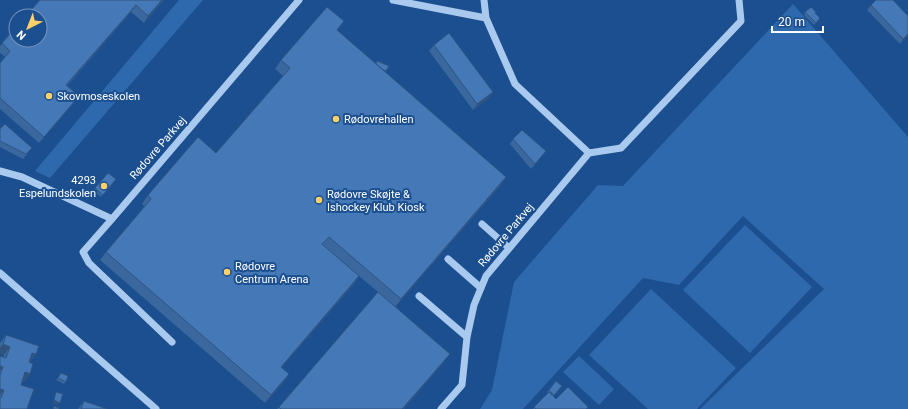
<svg xmlns="http://www.w3.org/2000/svg" width="908" height="409" font-family="Roboto,sans-serif">
	<rect width="100%" height="100%" fill="#1b4f8f"/>
	<path fill="#2e69ad" d="M179 0H203L50 178 35 171Z
		M793 4 908 137V409H700L824 289 743 216 679 285 643 278 523 409H480L492 390 514 282 598 185 623 186Z
		M745 225 812 287 750 353 683 290Z
		M651 289 736 368 697 409H648L589 355Z
		M579 356 614 389 599 405 563 372Z"/>
	<g fill="none" stroke-linecap="round" stroke-linejoin="round">
		<path stroke="#a9c9ee" stroke-width="7" d="M393 0 486 18
			M484 0 486 18 515 84 589 153
			M0 171 22 177 112 219 299 0
			M112 219 83 252 89 263 172 342
			M482 224 509 248
			M448 259 481 288
			M0 273 156 409
			M419 296 467 337
			M441 409 462 385 467 337 474 305 486 276 589 153 621 148 741 21 739 0"/>
	</g>
	<path fill="#3a679d" d="M40 0H164L144 23 131 12 67 86 74 103 39 143 0 109V63L5 57 0 53V46Z
		M871 5 908 16V36L900 44 867 10Z
		M805 12H816L815 14 818 21 814 25 804 15Z
		M338 31 375 63 377 61 389 66 385 72 506 177 501 185 395 307 444 362 404 409H277L378 292 359 276 354 284 281 368 283 383 265 403 100 260 106 252 145 207 142 204 148 195 216 153 283 76 275 69 281 60Z
		M434 45 493 92 488 99 473 110 429 51Z
		M0 129 32 148 23 159 0 147Z
		M513 139 546 151 531 169 510 144Z
		M114 182 101 197 93 191 95 188Z
		M6 335 36 354 30 362H29L24 382H22L21 385 0 409V356L3 357 4 355 0 354V343Z
		M61 373 66 382 64 384 56 380Z
		M562 386 553 397 556 399 588 407 587 409H533L548 393 547 392 549 390Z
		M84 401 107 409H78Z"/>
	<path fill="#305480" d="M162 0H164L144 23 148 16Z
		M136 5 131 12 61 92 66 85Z
		M908 34V36L900 44 903 39Z
		M493 92 488 99 473 110 477 104Z
		M79 96 74 103 39 143 44 137Z
		M506 177 501 185 395 307 401 299Z
		M359 276 354 284 275 375 281 367Z
		M3 344 10 347 4 355 0 354V348Z
		M32 353 36 354 30 362 26 361Z
		M450 354 444 362 404 409H402Z
		M0 366 3 367 0 371Z
		M25 372 30 374 24 382 20 381Z
		M289 374 283 383 265 403 271 395Z
		M0 389 4 390 0 395Z
		M54 400 60 403 58 405 52 403Z"/>
	<path fill="#4478b7" stroke="#305480" d="M40 0H162L148 16 136 5 66 85 79 96 44 137 0 98V63L10 51 2 43 16 27V40H40V16H26Z
		M876 0H893L908 16V34L903 39 871 5Z
		M327 7 344 21 337 30 506 177 401 299 329 237 322 244 359 276 281 367 289 374 271 395 106 252 151 199 148 195 198 137 216 153 290 68 281 60Z
		M811 7 816 12 815 13 820 18 816 23 805 12Z
		M449 33 493 92 477 104 434 45Z
		M377 61 389 66 386 71 382 69 376 64Z
		M5 124 32 148 26 154 0 141V129Z
		M522 130 546 151 535 164 513 139Z
		M108 173 116 179 103 195 95 188Z
		M378 292 450 354 402 409H281L279 407Z
		M6 335 39 346 36 354 32 353 29 362 33 364 30 374 25 372 21 385 34 389 27 409H0V398H1L4 390 0 389V375L3 367 0 366V356L6 358 10 347 3 344Z
		M61 373 68 376 66 382 58 378Z
		M556 381 562 386 554 395 549 390Z
		M568 387 588 407 586 409H536L534 407 549 392 556 399Z
		M56 392 63 394 60 403 54 400Z
		M84 401 107 409H81Z
		M54 406 59 408V409H53Z"/>
	<g fill="#ffd166" stroke="#1b4f8f" stroke-width="1.5">
		<circle cx="49" cy="96" r="4"/>
		<circle cx="336" cy="119" r="4"/>
		<circle cx="104" cy="186" r="4"/>
		<circle cx="319" cy="200" r="4"/>
		<circle cx="227" cy="272" r="4"/>
	</g>
	<g text-anchor="middle" dominant-baseline="central" stroke-width="4" stroke-linejoin="round" paint-order="stroke">
		<g font-size="11" fill="#fff" stroke="#1b4f8f" text-anchor="start">
			<text x="57" y="96">Skovmoseskolen</text>
			<text x="344" y="119">Rødovrehallen</text>
			<text x="96" y="180" text-anchor="end">4293<tspan x="96" dy="13">Espelundskolen</tspan></text>
			<text x="327" y="194">Rødovre Skøjte &amp;<tspan x="327" dy="13">Ishockey Klub Kiosk</tspan></text>
			<text x="235" y="266">Rødovre<tspan x="235" dy="13">Centrum Arena</tspan></text>
		</g>
		<g font-size="11" fill="#fff" stroke="#1b4f8f">
			<text transform="translate(158 148) rotate(-49)">Rødovre Parkvej</text>
			<text transform="translate(506 235) rotate(-50)">Rødovre Parkvej</text>
		</g>
	</g>
	<g transform="translate(28 28) rotate(222)"><circle r="19" fill="#1b4f8f" stroke="#7695bc"/>
	<path d="M0-3L7 15L0 10L-7 15Z" fill="#ffd166"/>
	<text y="-6" font-size="11" font-weight="bold" text-anchor="middle" fill="#ffffff">N</text>
	</g>
	<path d="M772 26v6h51v-6" fill="none" stroke="#ffffff" stroke-width="2"/>
	<text x="778" y="26" font-size="12" fill="#ffffff" stroke="#1b4f8f" stroke-width="3" paint-order="stroke">20 m</text>
</svg>
